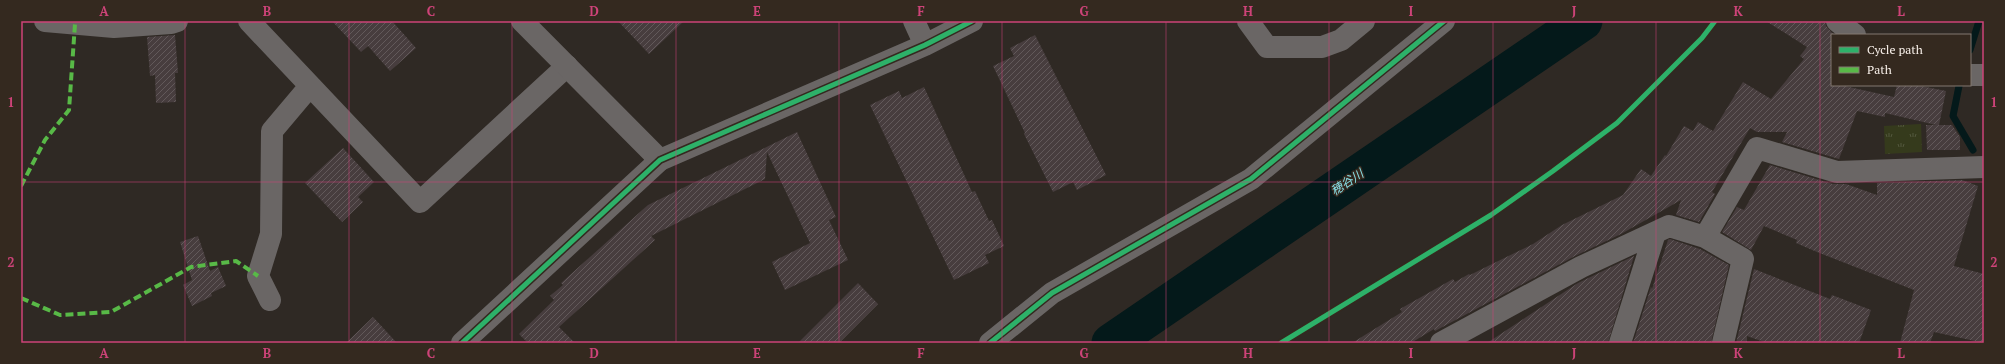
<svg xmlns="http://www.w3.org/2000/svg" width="2005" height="364" font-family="'PT Serif','Noto Sans JP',serif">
	<defs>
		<pattern id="park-tufts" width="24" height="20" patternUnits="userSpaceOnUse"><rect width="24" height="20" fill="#353a1c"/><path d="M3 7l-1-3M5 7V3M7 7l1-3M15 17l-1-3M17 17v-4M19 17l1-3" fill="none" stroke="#53573d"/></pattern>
		<pattern id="building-hatch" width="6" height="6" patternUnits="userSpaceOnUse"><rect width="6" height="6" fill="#473d3e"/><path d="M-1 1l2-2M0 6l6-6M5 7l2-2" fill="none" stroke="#62595a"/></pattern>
	</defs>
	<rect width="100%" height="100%" fill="#2f2924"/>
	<path fill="url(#park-tufts)" d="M1921 124 1922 152 1885 154 1884 126Z"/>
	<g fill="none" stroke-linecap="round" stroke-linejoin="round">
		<path stroke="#04191a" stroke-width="7" d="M1970 50 1979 21
			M1959 86 1953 116 1973 150"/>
		<path stroke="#04191a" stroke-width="39" d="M1111 343 1583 21"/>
	</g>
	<path fill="url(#building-hatch)" d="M332 21H392L416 48 390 71 368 46 361 52Z
		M618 21H684L649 54Z
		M1766 21H1825L1826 26 1834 35H1832V85H1840L1894 97 1897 85H1916L1946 91 1939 125H1952L1960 137V150H1927L1926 125H1936L1885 113V117L1857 111 1839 159 1782 142 1787 132H1757L1750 128 1712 192 1715 194 1699 222 1676 215 1681 200 1621 234 1575 256 1435 331 1434 329 1411 343H1352L1402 312 1400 309 1453 279 1455 282 1469 274 1470 275 1488 266 1533 244 1562 225 1623 195 1641 169 1651 176 1665 155 1666 156 1684 126 1693 131 1698 122 1713 131 1743 82 1771 99 1804 59 1800 56 1807 47Z
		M175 35 178 73H175L176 102 156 103 155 75 150 76 147 37Z
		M1035 35 1106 175 1077 190 1073 182 1053 192 1024 134 1025 133 993 66 1014 56 1010 48Z
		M924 87 972 192 975 191 989 221 992 220 1004 246 985 255 989 263 954 280 870 105 899 91 902 98Z
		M797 132 836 217 829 220 848 260 785 290 772 262 810 243 767 152 765 179 651 236 655 240 559 327 575 343H528L519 334 554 300 550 296 563 285 561 283 648 205Z
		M343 148 374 182 358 197 363 202 342 222 305 183Z
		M1770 165 1833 184H1846L1877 195V183L1962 180 1978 186 1954 266 1984 274V343L1934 332 1930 343H1900L1914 290 1817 252 1796 243 1797 240 1764 226 1751 250 1722 232 1737 207 1744 210Z
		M198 236 210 271 218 267 226 286 211 293 212 296 192 306 183 285 192 280 180 242Z
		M1670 239 1700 249 1729 265 1711 343H1633L1651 287 1652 289 1668 240Z
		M1634 256 1608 343H1487L1578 283Z
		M1754 269 1830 299 1832 295 1871 310 1859 343H1767L1747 336V343H1736Z
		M858 283 878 304 839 343H798Z
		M373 317 397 343H346Z"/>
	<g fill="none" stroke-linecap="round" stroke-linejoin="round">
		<path stroke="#6a6665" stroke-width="22" d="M249 21 420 202 567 66
			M914 21 925 45
			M1248 21 1267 47H1322L1341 40 1364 21
			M1837 21 1855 35
			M1970 75H1984
			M660 160 925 45 972 21
			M1705 237 1757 148 1837 172 1984 167
			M270 300 258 276 271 234 272 131 310 86
			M1441 343 1581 267 1669 226 1705 237 1743 259 1723 343
			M1620 343 1655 233"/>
		<path stroke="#6a6665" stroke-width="22" d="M45 21 114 27 171 23 177 21
			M462 343 660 160 522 21
			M990 343 1052 293 1251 179 1444 21"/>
		<path stroke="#58b947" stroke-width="4" stroke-dasharray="8 4" stroke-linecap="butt" d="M21 186 45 140 69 110 75 24
			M21 298 60 315 111 312 191 267 236 261 258 276"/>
		<g stroke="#34291f" stroke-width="8">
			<path id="cycleway" d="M462 343 660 160 925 45 972 21
				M990 343 1052 293 1251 179 1444 21
				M1281 343 1491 215 1553 171 1617 123 1702 38 1715 21"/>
		</g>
		<use href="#cycleway" stroke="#2db169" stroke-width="5"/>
	</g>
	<path fill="none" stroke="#cd4378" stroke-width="1" stroke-opacity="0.55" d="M185 21V343M349 21V343M512 21V343M676 21V343M839 21V343M1002 21V343M1166 21V343M1329 21V343M1493 21V343M1656 21V343M1820 21V343M21 182H1984"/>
	<g text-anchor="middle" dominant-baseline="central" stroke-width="3" stroke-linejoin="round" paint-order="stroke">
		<g font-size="12" font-style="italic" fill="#89e2e9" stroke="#34291f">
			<text transform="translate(1347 182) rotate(-34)">穂谷川</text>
		</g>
	</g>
	<rect width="2005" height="364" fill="none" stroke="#34291f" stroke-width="44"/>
	<rect x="1831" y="34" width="140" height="52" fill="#34291f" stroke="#827970"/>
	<rect x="1839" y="47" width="20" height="6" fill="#2db169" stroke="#827970"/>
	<text x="1867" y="54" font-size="12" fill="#f8f0ea">Cycle path</text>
	<rect x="1839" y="67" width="20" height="6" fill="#58b947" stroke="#827970"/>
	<text x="1867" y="74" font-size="12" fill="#f8f0ea">Path</text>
	<rect x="22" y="22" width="1961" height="320" fill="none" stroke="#cd4378" stroke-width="1.5"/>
	<g font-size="13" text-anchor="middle" font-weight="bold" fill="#cd4378">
		<text x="104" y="16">A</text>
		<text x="267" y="16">B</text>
		<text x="431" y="16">C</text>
		<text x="594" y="16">D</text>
		<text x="757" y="16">E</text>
		<text x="921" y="16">F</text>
		<text x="1084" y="16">G</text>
		<text x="1248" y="16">H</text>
		<text x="1411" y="16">I</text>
		<text x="1574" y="16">J</text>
		<text x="1738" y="16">K</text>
		<text x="1901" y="16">L</text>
		<text x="11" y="107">1</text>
		<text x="1994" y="107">1</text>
		<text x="11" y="267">2</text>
		<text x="1994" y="267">2</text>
		<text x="104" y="358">A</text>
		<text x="267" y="358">B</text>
		<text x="431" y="358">C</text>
		<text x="594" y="358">D</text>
		<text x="757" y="358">E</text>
		<text x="921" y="358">F</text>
		<text x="1084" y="358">G</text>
		<text x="1248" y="358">H</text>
		<text x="1411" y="358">I</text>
		<text x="1574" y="358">J</text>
		<text x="1738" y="358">K</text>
		<text x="1901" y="358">L</text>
	</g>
</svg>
